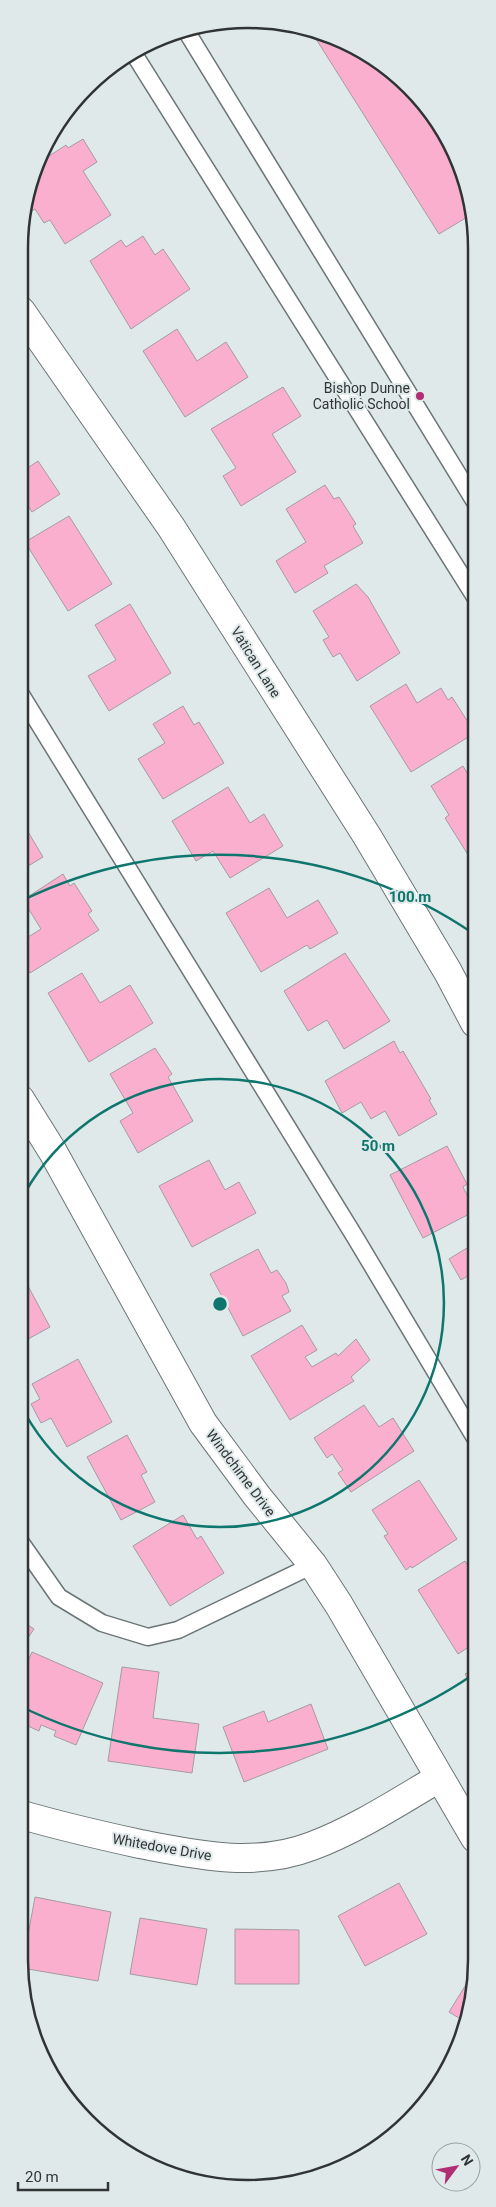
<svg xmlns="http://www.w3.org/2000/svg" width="496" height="2207" font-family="Roboto,sans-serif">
	<rect width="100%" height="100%" fill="#dfe9e9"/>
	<path fill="#fbafcf" stroke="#a59c9f" d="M311 31 350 43 410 86 454 147 474 213 439 234Z
		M83 139 97 162 83 171 111 215 65 244 50 220 44 223 35 209 32 211 26 201 40 162 66 145 68 148Z
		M143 236 155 255 163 249 190 289 131 329 90 261 121 240 126 247Z
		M177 329 197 361 226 342 248 377 185 417 143 351Z
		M283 387 301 416 272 434 296 472 241 506 223 476 236 468 211 429Z
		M38 461 60 494 32 512 28 506 20 511V473Z
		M325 485 334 499 339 497 356 524 353 526 363 543 324 566 328 573 295 593 276 561 306 542 286 509Z
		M69 516 112 584 68 611 25 542Z
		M356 584 368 597 400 653 357 681 340 653 333 657 323 640 329 637 313 611Z
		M130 604 171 673 109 711 88 676 116 660 95 625Z
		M406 684 417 703 441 688 448 700 452 697 475 733 411 772 370 706Z
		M183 706 194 725 199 722 224 763 163 799 138 759 165 743 153 724Z
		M463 766 475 786V855L470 858 445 818 449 815 431 786Z
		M228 787 250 823 264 814 283 846 230 878 213 851 196 861 172 821Z
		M21 820 43 857 20 871V821Z
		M63 874 70 886 74 883 92 911 88 914 99 930 30 973 20 958V942L41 929 23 900Z
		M269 888 287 918 318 900 338 933 310 949 307 945 261 972 226 913Z
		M345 953 390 1021 344 1049 327 1020 308 1031 284 991Z
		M82 973 100 1003 130 985 153 1023 89 1062 48 993Z
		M394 1041 400 1053 403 1051 431 1099 429 1100 437 1114 399 1136 385 1111 371 1119 361 1102 342 1113 325 1081Z
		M155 1048 172 1074 168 1077 193 1121 138 1153 120 1121 133 1113 110 1074Z
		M447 1146 467 1184 463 1187 475 1211 423 1238 390 1175Z
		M209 1160 225 1190 239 1182 256 1213 192 1247 159 1186Z
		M475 1243V1272L461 1280 449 1259Z
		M258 1249 271 1273 277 1270 286 1283 289 1292 282 1296 291 1311 243 1336 210 1274Z
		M20 1271 50 1327 19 1344Z
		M302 1325 317 1350 305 1357 312 1367 336 1353 338 1356 356 1339 370 1360 351 1377 354 1381 290 1420 251 1356Z
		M78 1359 112 1422 67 1447 51 1418 41 1423 31 1404 40 1399 32 1384Z
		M364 1405 379 1427 393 1418 414 1451 351 1492 338 1473 343 1470 332 1454 327 1458 314 1438Z
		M127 1435 147 1472 141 1475 155 1502 121 1520 87 1457Z
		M419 1480 457 1539 412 1568 411 1566 406 1570 384 1536 388 1534 372 1510Z
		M183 1515 197 1539 201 1536 224 1573 170 1606 133 1546Z
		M465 1561 475 1577V1643L458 1654 418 1590Z
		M19 1619 34 1629 19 1651Z
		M32 1652 103 1683 76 1745 54 1736 56 1731 41 1725 39 1731 19 1722V1682Z
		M122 1667 159 1672 153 1718 199 1724 192 1773 108 1761Z
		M475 1668V1691L465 1674Z
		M311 1704 328 1749 244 1782 223 1727 264 1711 268 1722Z
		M399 1883 427 1934 365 1966 338 1916Z
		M35 1897 111 1912 98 1981 22 1968Z
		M140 1918 207 1929 197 1985 130 1974Z
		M235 1929 299 1930V1984H235Z
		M475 1970V1989L464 2021 449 2012Z"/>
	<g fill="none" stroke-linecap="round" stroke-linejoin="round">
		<g stroke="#6c7576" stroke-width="19">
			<path id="lane" d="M185 29 475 502
				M134 54 475 597
				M20 693 355 1237 475 1438
				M19 1540 59 1597 102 1623 148 1637 178 1630 313 1565"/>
		</g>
		<g stroke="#6c7576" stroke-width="30">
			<path id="street" d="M21 311 171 527 367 836 448 972 475 1023
				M20 1099 53 1152 203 1423 257 1496 313 1565 339 1605 475 1838
				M19 1814C59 1826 99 1835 140 1844 198 1855 255 1868 312 1846 357 1829 398 1802 439 1778"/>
		</g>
		<use href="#lane" stroke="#fff" stroke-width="16"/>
		<use href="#street" stroke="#fff" stroke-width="28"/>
	</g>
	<g fill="none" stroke="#0f766e" stroke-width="2.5">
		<path d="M20 1202A224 224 0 1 1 20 1404"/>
		<path d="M474 1674A449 449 0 0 1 20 1706M23 900A449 449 0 0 1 474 934"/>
	</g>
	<circle fill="#b22e74" stroke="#dfe9e9" stroke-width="2" cx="420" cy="396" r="5"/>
	<g text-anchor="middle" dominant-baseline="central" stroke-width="4" stroke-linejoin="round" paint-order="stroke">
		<g font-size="14" fill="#313435" stroke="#dfe9e9" text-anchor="end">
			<text x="410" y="388">Bishop Dunne<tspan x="410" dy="16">Catholic School</tspan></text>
		</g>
		<g font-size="14" fill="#313435" stroke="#dfe9e9">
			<text transform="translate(256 662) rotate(58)">Vatican Lane</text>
			<text transform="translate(241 1473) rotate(53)">Windchime Drive</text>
			<text transform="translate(162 1847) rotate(10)">Whitedove Drive</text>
		</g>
	</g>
	<path d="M0 0H496V2207H0ZM248 28H248A220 220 0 0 1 468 248V1960A220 220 0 0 1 248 2180H248A220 220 0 0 1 28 1960V248A220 220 0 0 1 248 28Z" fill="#dfe9e9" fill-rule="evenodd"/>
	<path fill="none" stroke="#313435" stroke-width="2.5" d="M248 28H248A220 220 0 0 1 468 248V1960A220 220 0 0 1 248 2180H248A220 220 0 0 1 28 1960V248A220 220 0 0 1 248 28Z"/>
	<circle cx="220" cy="1304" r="8" fill="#0f766e" stroke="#dfe9e9" stroke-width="2.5"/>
	<g font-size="15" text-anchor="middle" font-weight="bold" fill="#0f766e" stroke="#dfe9e9" stroke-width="4" stroke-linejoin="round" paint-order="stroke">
		<text x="410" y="902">100 m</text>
		<text x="378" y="1151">50 m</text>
	</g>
	<g transform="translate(456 2167) rotate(58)"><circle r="24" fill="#dfe9e9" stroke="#99a1a1"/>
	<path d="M0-4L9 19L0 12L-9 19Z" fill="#b22e74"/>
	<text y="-8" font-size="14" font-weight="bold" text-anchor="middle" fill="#313435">N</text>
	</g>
	<path d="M18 2182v8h90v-8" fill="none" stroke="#313435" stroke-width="2.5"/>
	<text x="25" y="2182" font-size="15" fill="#313435" stroke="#dfe9e9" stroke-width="4" paint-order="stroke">20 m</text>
</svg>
